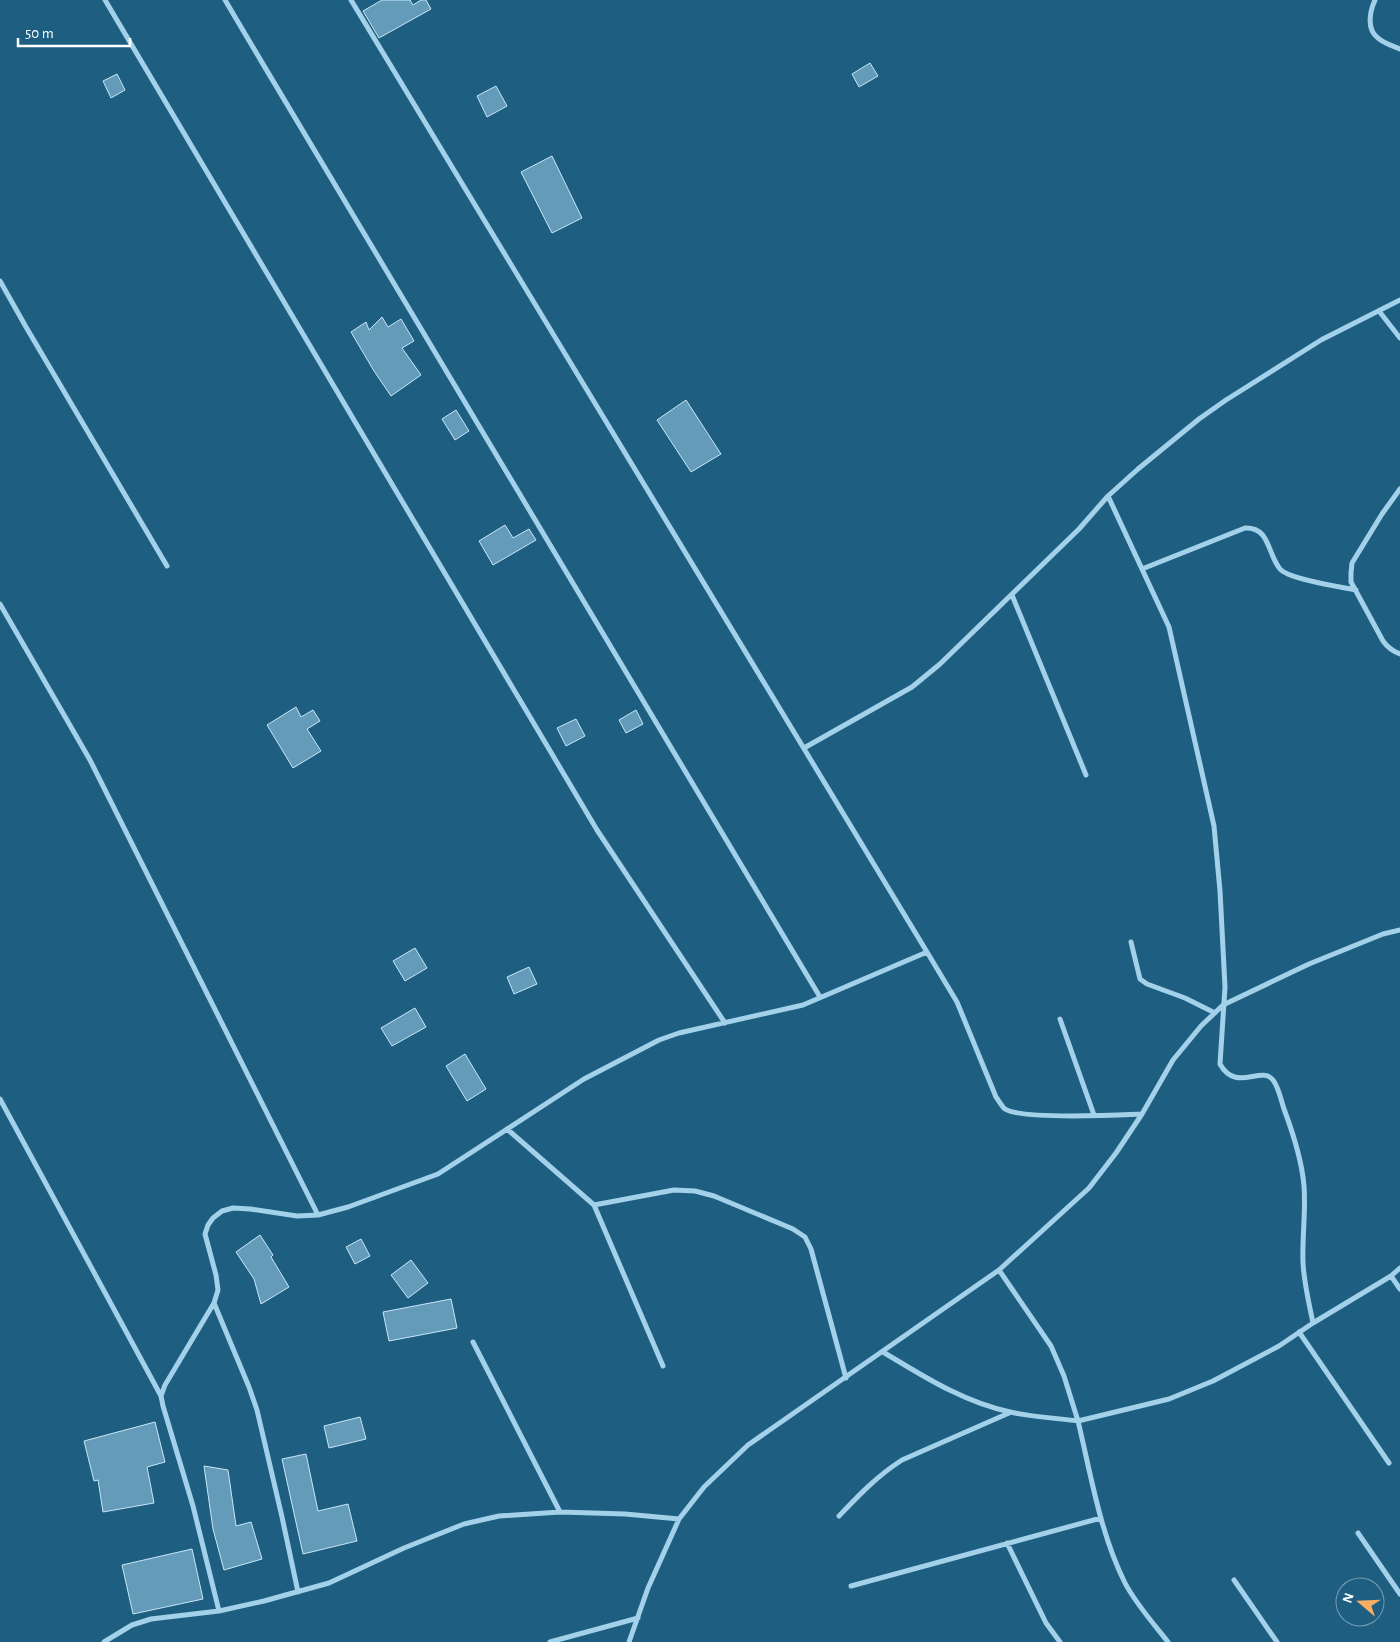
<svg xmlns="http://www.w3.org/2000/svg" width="1400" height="1642" font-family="'Alegreya Sans',sans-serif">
	<rect width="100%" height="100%" fill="#1e5e81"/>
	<path fill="#649bb8" stroke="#c8e7f7" d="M382 0H410L413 5 421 0H426L431 9 379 38 363 11Z
		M870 63 878 76 859 87 852 74Z
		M117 74 125 90 111 98 103 81Z
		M496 86 507 106 487 117 477 96Z
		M552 156 582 218 552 233 521 172Z
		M382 317 388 327 401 319 414 341 402 348 421 375 391 396 374 371 351 332 366 322 369 330Z
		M686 400 721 454 691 472 657 420Z
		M456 410 469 431 455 440 442 419Z
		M505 525 513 538 529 529 536 540 493 565 479 541Z
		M296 707 301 717 313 710 320 721 307 729 321 751 293 768 267 725Z
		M636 710 643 724 626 733 619 720Z
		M576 719 585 736 566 746 557 728Z
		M415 948 427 968 405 981 393 961Z
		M529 967 537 984 514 994 507 977Z
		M415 1008 426 1027 392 1046 381 1028Z
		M465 1054 486 1089 467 1101 446 1066Z
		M260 1235 273 1255 271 1257 289 1287 261 1304 254 1279 236 1252Z
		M361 1239 370 1256 355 1264 346 1247Z
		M411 1260 428 1283 408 1298 391 1275Z
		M451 1299 457 1328 389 1341 383 1312Z
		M360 1417 366 1439 329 1448 324 1426Z
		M155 1422 165 1462 147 1467 154 1503 103 1512 98 1480 94 1481 84 1441Z
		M306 1454 318 1511 348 1504 357 1541 303 1554 282 1459Z
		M204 1466 228 1470 236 1526 251 1522 262 1559 224 1570 213 1529Z
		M192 1549 203 1599 133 1614 122 1565Z"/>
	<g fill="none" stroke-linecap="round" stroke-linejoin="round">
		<path stroke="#a3d1e9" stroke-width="5" d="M105 0 597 830 725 1023
			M225 0C422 333 624 663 820 997
			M351 0 927 952
			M1375 0C1370 11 1366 29 1378 38 1383 43 1393 46 1400 49
			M0 281 26 327 167 566
			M1379 311 1400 338
			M1400 489 1382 514 1352 563 1351 573V582L1383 641C1388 648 1392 651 1400 654
			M1108 496 1169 627 1214 826 1220 891 1225 987 1220 1064C1236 1093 1261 1065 1273 1080 1279 1088 1281 1100 1284 1109 1293 1133 1302 1161 1304 1186 1306 1212 1302 1237 1303 1263 1304 1283 1309 1303 1313 1323
			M1142 569 1245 528C1270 527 1267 553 1280 569 1288 579 1341 587 1356 590
			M1012 595 1086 775
			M0 604 90 760 318 1215
			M804 748 912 687 940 664 1079 529 1108 496 1138 469 1199 419 1226 400 1321 340 1400 300
			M1131 942 1140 979 1147 984 1185 998 1215 1013
			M1060 1019 1094 1115
			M0 1099 161 1396
			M507 1129 594 1205 674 1190 695 1191 714 1196 793 1229 805 1237 811 1249 846 1378
			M594 1205 663 1366
			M999 1270 1051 1346 1064 1376 1078 1421 1169 1399 1213 1381 1279 1346 1313 1323 1391 1276 1400 1268
			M1391 1276 1400 1289
			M214 1303 249 1387 257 1410 282 1517 298 1592
			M1299 1332 1389 1463
			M473 1342 560 1512
			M883 1352C923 1376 963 1402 1010 1412 1032 1417 1056 1418 1078 1421 1091 1475 1100 1533 1125 1583 1136 1604 1153 1623 1168 1642
			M839 1516C859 1495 877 1476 902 1460L1009 1413
			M1358 1533 1400 1594
			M1007 1543 1046 1623 1060 1642
			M1234 1580 1277 1642
			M851 1586 1101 1518
			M219 1611 193 1506 163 1406 161 1396 165 1385 214 1303 218 1290 216 1275 205 1234 208 1225 213 1218 222 1211 233 1208 250 1209 297 1216 318 1215 348 1207 438 1174 584 1079 659 1040 679 1033 803 1005 927 952 957 1002 996 1097C999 1101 1002 1107 1005 1109 1022 1120 1118 1115 1142 1114
			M104 1642 132 1625 151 1619 219 1611 264 1601 329 1583 404 1548 464 1524 499 1516 560 1512 625 1514 679 1519
			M550 1642 638 1618
			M629 1642 648 1588 679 1519 704 1487 748 1445 999 1270 1089 1188 1116 1153 1142 1114 1173 1060 1201 1026 1223 1005 1309 964 1383 934 1400 930"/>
	</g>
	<g transform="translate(1360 1602) rotate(289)"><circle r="24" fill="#1e5e81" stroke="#789eb3"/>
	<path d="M0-4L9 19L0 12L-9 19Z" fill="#f8ae63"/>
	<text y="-8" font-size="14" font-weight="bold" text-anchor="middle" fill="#ffffff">N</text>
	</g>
	<path d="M18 38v8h112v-8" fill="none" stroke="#ffffff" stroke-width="2.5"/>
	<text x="25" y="38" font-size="15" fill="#ffffff" stroke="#1e5e81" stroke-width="4" paint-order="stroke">50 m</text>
</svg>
